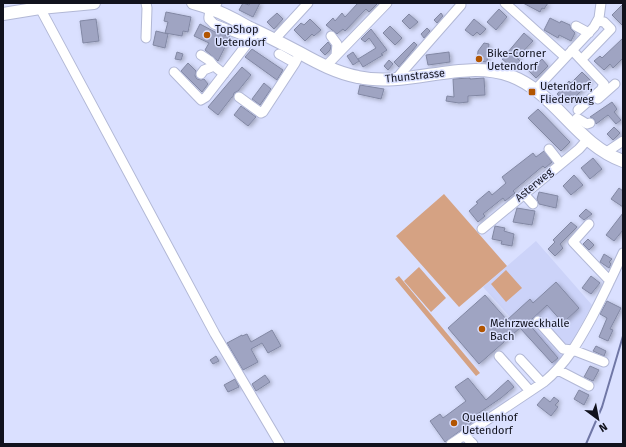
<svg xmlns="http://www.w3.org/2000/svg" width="626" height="447" font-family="'Fira Sans',sans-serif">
	<defs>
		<filter id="shadow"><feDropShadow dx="2" dy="1.5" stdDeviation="2" flood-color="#0004"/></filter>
	</defs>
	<rect width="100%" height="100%" fill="#dae0ff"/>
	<path fill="#ccd3f9" d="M536 241 592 305 571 344 554 366 483 287Z"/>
	<path fill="#d5a283" d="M444 194 507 266 459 307 396 236Z
		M419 267 446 298 431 312 404 281Z
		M506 270 522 288 506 302 491 284Z
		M399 276 480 373 476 376 395 279Z"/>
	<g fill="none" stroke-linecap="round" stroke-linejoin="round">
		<path stroke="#7077a6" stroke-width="2" d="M586 444 602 407 623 336"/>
	</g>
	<path fill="#9fa4c2" stroke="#8288a4" filter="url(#shadow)" d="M243 3 249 5 250 3H260L253 17 239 10Z
		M358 3H378L369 12 366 9 345 31 343 29 337 34 326 25 333 18 335 21 342 13 345 17Z
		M523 3H548L544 9 542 8 540 12Z
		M623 4V26L612 15Z
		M499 9 507 17 496 30 487 22Z
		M166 12 191 17 188 32 183 31 182 36 165 33 168 22 164 21Z
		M277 13 283 19 274 29 267 22Z
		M441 13 443 16 437 23 434 20Z
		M409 14 418 22 410 29 402 21Z
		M550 18 560 23 561 21 570 25 571 29 575 33 571 41 559 35 558 38 544 30Z
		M96 19 99 41 83 43 80 21Z
		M310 19 321 30 314 36 312 34 305 41 294 30 301 23 304 25Z
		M474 19 486 29 480 35 477 32 473 36 465 30Z
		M200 24 217 33V32L230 37 218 61 205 50 209 43 194 36Z
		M390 26 402 38 395 45 383 33Z
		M427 28 430 31 424 38 421 34Z
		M371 29 387 50 381 54 383 55 363 67 358 59 376 48 369 38 365 42 361 39Z
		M156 31 168 34 165 48 153 45Z
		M524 33 533 41 517 58 520 61 513 68 502 59Z
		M623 38V58L613 68 610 64 604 70 594 61 600 56 602 58Z
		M328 42 331 46 330 50 325 55 320 50Z
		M414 42 417 45 399 67 394 62Z
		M484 43 489 44 487 62 477 61 478 51Z
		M252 49 283 70 277 80 245 57Z
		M177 52 183 54 181 60 175 59Z
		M353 52 359 61 353 65 347 56Z
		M449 52 450 62 428 65 426 55Z
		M542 59 548 66 536 78 526 68 531 63 535 66Z
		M389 60 393 64 388 70 384 66Z
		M188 63 196 71 195 76 197 79 201 80 204 79 208 84 202 92 181 71Z
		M242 67 251 75 238 91 234 93 233 97H232L218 115 208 107Z
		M582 72 591 81 572 100 570 98 566 102 557 94 569 81 571 83Z
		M470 78V79L484 78 485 95 468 96V102L459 103 446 101 447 96 454 97 453 79Z
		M264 83 271 89 260 105 252 99Z
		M360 85 384 89 381 99 358 94Z
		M612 102 617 109 614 112 621 120 616 124 608 115 596 124 594 119 590 117Z
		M241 106 256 117 248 126 234 115Z
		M538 109 570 142 561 151 528 118Z
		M614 127 620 133 613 140 607 134Z
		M544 151 552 162 545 168 543 166 513 191 515 193 505 201 503 198 483 214 485 216 478 222 469 211 478 203 476 202 489 191 492 195 506 183 502 177 533 153 536 157Z
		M593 158 602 169 590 179 581 168Z
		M574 175 583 185 571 195 563 186Z
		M619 188 623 191V207L611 199Z
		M539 192 558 196 556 208 539 204 537 199Z
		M517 208 535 211 532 225 513 222Z
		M586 209 592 214 584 220 579 216Z
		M623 213V230L614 241 606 235Z
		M571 222 577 227 560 244 563 248 555 256 548 249 555 242 553 240Z
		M495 226 505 228 504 231 514 234 512 246 501 244 502 241 492 239Z
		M588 239 594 245 589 250 583 244Z
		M604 254 612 259 609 262 611 264 609 268 600 262Z
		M591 276 600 283 591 294 582 288Z
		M556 282 579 308 563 323 547 305 528 323 558 358 552 363 520 328 479 364 448 328 485 295 507 320 530 299 533 303Z
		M607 301 621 308 610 329 613 330 608 341 599 337 607 318 600 314Z
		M272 330 281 346 268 353 262 343 251 349 258 362 243 370 227 343 242 335V336L247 334 251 342Z
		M596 346 606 351 604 356 593 351Z
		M216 356 219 361 213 364 210 360Z
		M590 366 599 370 593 381 584 377Z
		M265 375 270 382 256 391 252 384Z
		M468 378 486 400 508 380 514 387 501 398 470 419 472 422 445 442 430 421 440 414 443 418 466 401 455 387Z
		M235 379 239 387 228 392 224 385Z
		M579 390 589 395 584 405 574 399Z
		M544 397 550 402 554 397 559 401 555 405 558 407 551 416 537 405Z"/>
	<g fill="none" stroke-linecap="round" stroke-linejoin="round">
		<g stroke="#b2b8d6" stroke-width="11">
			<path id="minor" d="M146 3 147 8 146 38
				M217 3C212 8 208 12 209 19L214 24 252 39
				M505 3 565 57
				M40 8 215 334 280 444
				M576 26 589 33
				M331 36 337 44 336 55
				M274 40 308 3
				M572 50 604 84 601 90 578 110
				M279 54 295 63
				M201 55 210 61 214 66
				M584 57 611 29 604 22 598 21
				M326 66 387 3
				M174 72 201 100 206 97 257 31
				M201 74 204 70 214 66 224 74
				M396 79 461 5
				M535 90 594 27 599 18 601 3
				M239 97 261 113 263 112 295 63 300 53
				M598 99 615 84
				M577 118 587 124 590 123
				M549 149 560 163
				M605 153 623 141
				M524 194 533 204
				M589 224 573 242 610 281
				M482 229 579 149 587 140
				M538 321 563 349 573 350 604 362
				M499 356 530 391
				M520 359 542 383
				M558 370 589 386
				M464 435 473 444
				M451 444 544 382C566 364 579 341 592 317 603 296 613 275 623 253"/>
		</g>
		<g stroke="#b2b8d6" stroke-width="14">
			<path id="major" d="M193 3C213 8 231 17 248 27 266 35 283 44 300 53 318 63 337 73 358 77 409 88 463 58 511 76 556 93 576 144 623 161
				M3 14 40 8 94 3"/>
		</g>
		<use href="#minor" stroke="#fff" stroke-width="9"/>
		<use href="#major" stroke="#fff" stroke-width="12"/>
	</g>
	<g fill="#b25500" stroke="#dae0ff" stroke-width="1.5">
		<circle cx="207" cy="35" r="4"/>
		<circle cx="479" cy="59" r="4"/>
		<rect x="528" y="88" width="8" height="8" rx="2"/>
		<circle cx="482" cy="329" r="4"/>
		<circle cx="454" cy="423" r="4"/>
	</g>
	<g text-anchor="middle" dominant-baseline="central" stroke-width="3" stroke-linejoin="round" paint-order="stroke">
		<g font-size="11" fill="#11121d" stroke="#dae0ff" text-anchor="start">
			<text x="215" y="29">TopShop<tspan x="215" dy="13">Uetendorf</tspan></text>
			<text x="487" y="53">Bike-Corner<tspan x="487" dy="13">Uetendorf</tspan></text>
			<text x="540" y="86">Uetendorf,<tspan x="540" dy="13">Fliederweg</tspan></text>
			<text x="490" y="323">Mehrzweckhalle<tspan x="490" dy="13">Bach</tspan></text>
			<text x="462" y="417">Quellenhof<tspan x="462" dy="13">Uetendorf</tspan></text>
		</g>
		<g font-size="11" fill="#11121d" stroke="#dae0ff">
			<text transform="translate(415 76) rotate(-6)">Thunstrasse</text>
			<text transform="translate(534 185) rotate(-40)">Asterweg</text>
		</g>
	</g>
	<rect width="626" height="447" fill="none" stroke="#11121d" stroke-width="8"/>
	<g transform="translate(598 419) rotate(148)" stroke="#dae0ff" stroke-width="3" paint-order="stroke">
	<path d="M0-3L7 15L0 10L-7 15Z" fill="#11121d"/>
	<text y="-6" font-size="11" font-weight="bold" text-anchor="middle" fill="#11121d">N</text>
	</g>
</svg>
